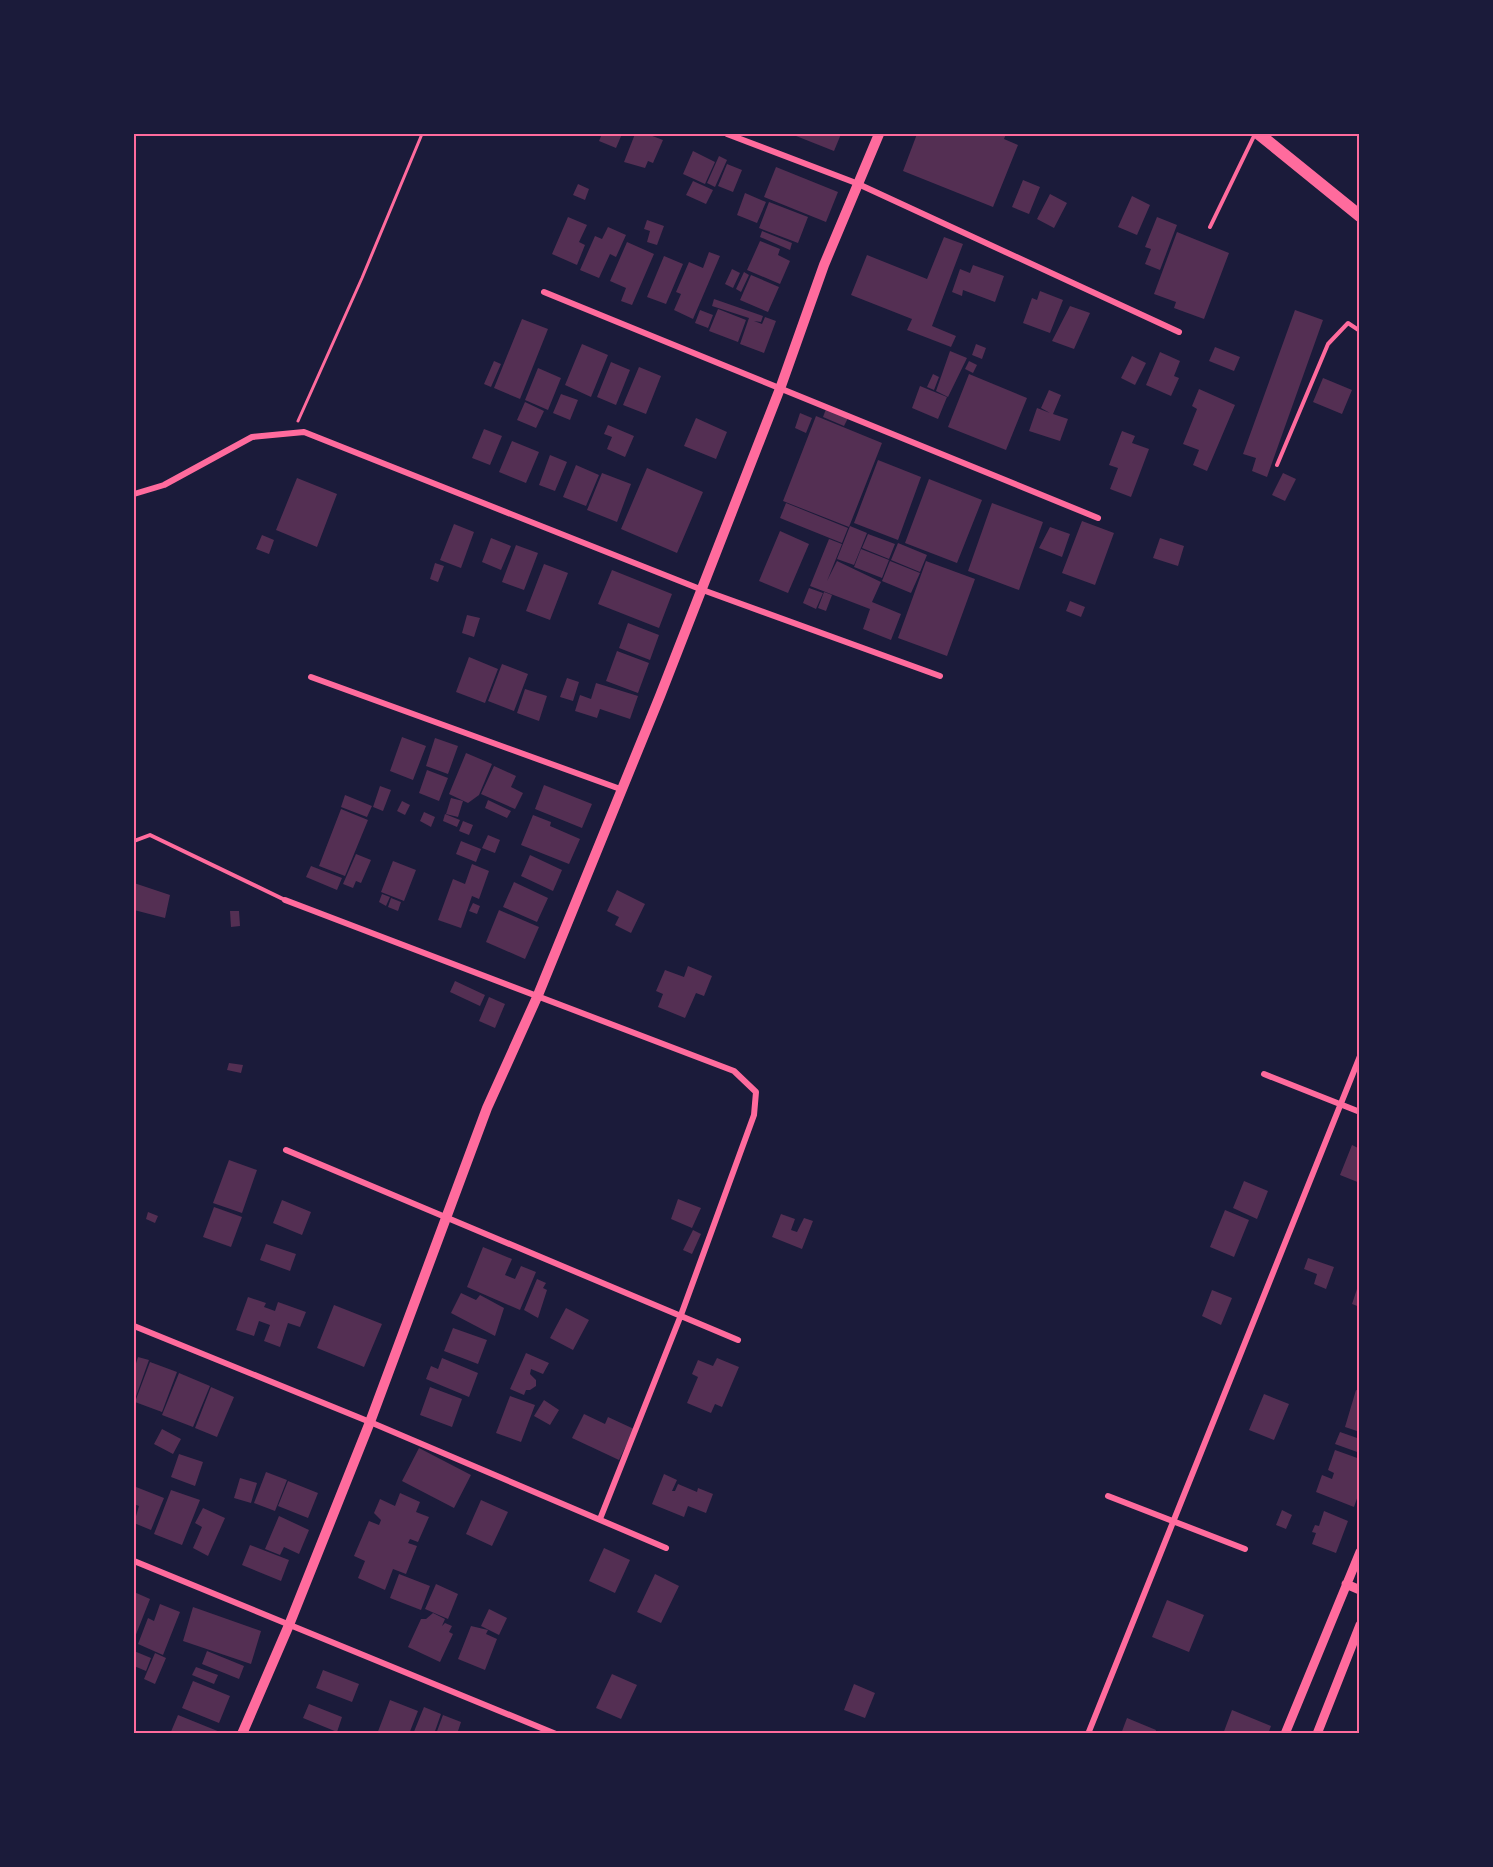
<svg xmlns="http://www.w3.org/2000/svg" width="1493" height="1867" font-family="'Roboto Condensed',sans-serif">
	<rect width="100%" height="100%" fill="#1b1b3a"/>
	<path fill="#542f53" d="M602 134H622L616 148 599 141Z
		M635 134H647L663 140 653 163 648 161 645 168 624 162Z
		M791 134H841L834 151Z
		M917 134H1006L1004 139 1018 145 993 207 903 171Z
		M693 151 715 162 705 184 683 174Z
		M719 156 727 160 715 187 707 183Z
		M727 164 742 170 733 192 718 186Z
		M776 167 838 192 826 222 764 197Z
		M1023 180 1040 187 1029 214 1012 207Z
		M693 181 713 190 706 204 686 195Z
		M578 184 589 189 585 200 573 195Z
		M745 193 766 202 757 223 737 215Z
		M1050 194 1067 203 1054 228 1037 219Z
		M1132 196 1150 205 1137 235 1118 227Z
		M769 202 808 217 798 243 759 228Z
		M568 217 587 225 579 242 585 245 577 265 552 254Z
		M1157 217 1177 225 1160 270 1145 264 1151 249 1145 247Z
		M647 220 664 226 657 245 647 242 650 231 644 229Z
		M608 227 626 235 616 257 610 254 599 278 580 270 595 236 602 239Z
		M762 231 792 243 790 250 760 237Z
		M1177 232 1229 253 1204 319 1174 308 1176 302 1154 294Z
		M944 237 963 244 932 326 956 336 951 347 907 330 912 319 851 295 867 255 927 279Z
		M760 241 780 249 778 255 790 261 780 284 747 270Z
		M627 242 654 254 632 305 621 301 626 288 610 281Z
		M709 252 720 256 693 319 674 310 681 294 676 292 689 262 703 268Z
		M664 256 683 264 666 304 647 297Z
		M973 265 1004 276 995 302 963 290 962 296 952 292 960 269 970 273Z
		M732 269 740 273 733 288 725 284Z
		M744 272 749 275 741 292 736 289Z
		M751 275 779 287 768 312 740 300Z
		M1040 291 1063 300 1050 333 1023 323 1032 298 1037 300Z
		M714 299 763 316 761 322 754 321 762 324 765 317 776 321 764 353 740 344 749 318 712 306Z
		M1070 306 1090 313 1074 349 1052 341Z
		M718 309 746 320 738 342 709 331Z
		M700 310 713 315 708 328 695 323Z
		M1295 310 1323 320 1267 477 1252 471 1256 458 1243 454Z
		M522 319 548 329 520 399 494 388Z
		M582 344 608 355 591 397 565 385Z
		M976 344 986 348 982 359 972 355Z
		M1215 347 1240 357 1234 371 1209 361Z
		M950 351 967 358 948 397 936 391Z
		M1160 352 1180 361 1174 376 1179 378 1171 396 1146 385Z
		M1132 356 1146 363 1135 385 1121 378Z
		M494 361 501 364 491 387 484 384Z
		M969 361 977 365 973 373 965 369Z
		M611 362 630 370 616 405 597 397Z
		M639 367 661 376 646 414 623 405Z
		M538 368 561 378 548 410 525 400Z
		M933 374 939 377 934 390 927 387Z
		M969 374 1027 398 1006 450 948 427Z
		M1323 378 1352 390 1342 414 1313 402Z
		M920 386 947 397 938 419 912 408Z
		M1199 389 1235 405 1207 471 1193 465 1199 450 1183 444 1197 409 1192 406Z
		M1049 390 1061 395 1053 414 1068 419 1060 441 1029 431 1037 408 1050 413 1041 408Z
		M561 394 578 400 570 420 553 413Z
		M525 402 544 411 536 428 517 420Z
		M826 409 848 418 844 426 823 417Z
		M800 413 812 418 806 433 795 428Z
		M816 416 882 443 849 527 783 501Z
		M696 418 727 432 716 459 684 446Z
		M608 425 634 436 625 457 607 449 612 437 604 434Z
		M484 429 502 436 490 465 472 458Z
		M1122 431 1135 436 1132 443 1149 449 1131 497 1110 489 1118 468 1109 465Z
		M512 441 539 452 526 483 499 472Z
		M550 455 567 462 555 491 539 485Z
		M878 460 921 477 898 540 854 523Z
		M576 465 599 475 586 506 563 497Z
		M647 468 703 492 677 553 621 529Z
		M602 473 631 484 617 522 587 510Z
		M1283 473 1296 479 1285 501 1272 495Z
		M297 478 337 494 317 547 276 530Z
		M929 479 982 500 957 563 905 543Z
		M786 503 848 528 842 543 780 518Z
		M992 503 1043 522 1019 590 968 571Z
		M1082 521 1114 533 1095 585 1062 573Z
		M454 524 474 532 461 568 440 560Z
		M850 526 867 533 854 565 837 559Z
		M1050 527 1070 534 1062 557 1039 548Z
		M780 531 809 544 788 593 759 581Z
		M868 534 895 544 889 559 862 548Z
		M262 535 274 540 269 554 256 549Z
		M491 538 511 546 501 570 482 562Z
		M1160 538 1184 546 1178 566 1153 558Z
		M829 539 842 544 827 581 837 561 881 582 872 602 901 614 891 640 863 629 870 609 810 586Z
		M898 543 927 555 920 572 891 560Z
		M516 545 538 553 524 590 502 582Z
		M861 549 889 560 882 578 854 567Z
		M890 561 920 573 911 593 882 581Z
		M926 561 975 579 947 656 898 638Z
		M435 563 444 566 438 582 430 579Z
		M544 564 568 573 550 620 526 611Z
		M612 570 672 594 659 628 598 604Z
		M809 588 823 593 816 609 803 603Z
		M824 592 832 595 826 611 818 608Z
		M1070 601 1085 607 1081 617 1066 611Z
		M467 615 480 618 474 637 462 633Z
		M628 623 659 635 650 660 619 648Z
		M617 651 649 663 638 693 606 681Z
		M469 657 498 669 485 703 456 692Z
		M502 664 528 674 514 711 488 701Z
		M567 678 579 682 573 701 560 697Z
		M596 683 638 696 630 719 600 709 597 718 575 711 580 695 591 699Z
		M525 689 547 696 539 721 517 713Z
		M402 737 426 746 413 780 390 771Z
		M435 738 458 746 448 774 426 766Z
		M466 753 492 764 479 795 468 803 449 794Z
		M494 766 516 776 511 787 523 793 515 809 481 794Z
		M427 770 448 778 439 801 419 793Z
		M544 785 592 804 582 828 535 809Z
		M380 786 391 790 383 811 373 807Z
		M345 795 372 806 367 817 341 807Z
		M451 798 463 801 458 817 446 814Z
		M488 800 511 811 507 818 485 808Z
		M402 801 410 805 405 815 397 811Z
		M341 809 368 820 345 876 319 866Z
		M424 812 435 817 431 827 420 821Z
		M445 814 460 820 457 827 443 821Z
		M533 815 551 822 550 826 580 839 569 864 521 845Z
		M463 821 473 825 469 835 459 831Z
		M488 835 500 840 495 853 482 848Z
		M461 841 481 849 476 862 456 854Z
		M356 854 371 860 361 883 356 881 353 888 343 884Z
		M530 855 562 870 553 891 521 876Z
		M393 861 416 870 404 901 381 892Z
		M472 864 489 871 479 899 472 896 461 928 438 920 453 879 465 884Z
		M311 866 342 878 337 890 306 877Z
		M514 882 548 898 537 922 503 907Z
		M134 883 170 895 165 918 134 910Z
		M617 890 645 904 631 933 615 925 619 917 607 911Z
		M382 894 390 897 386 906 379 902Z
		M391 898 401 902 398 911 388 907Z
		M473 903 480 906 477 914 469 911Z
		M499 910 539 927 525 959 486 942Z
		M230 911H239L240 926 231 927Z
		M688 966 712 976 704 996 696 993 685 1018 658 1007 663 994 656 991 665 970 684 977Z
		M455 981 485 995 480 1006 450 992Z
		M489 997 505 1004 495 1028 479 1021Z
		M229 1063 243 1065 241 1073 227 1070Z
		M1352 1145 1360 1149V1183L1340 1175Z
		M229 1160 257 1170 242 1213 213 1203Z
		M1244 1181 1268 1191 1257 1219 1233 1208Z
		M678 1199 701 1208 692 1228 671 1219Z
		M282 1200 311 1212 302 1235 273 1223Z
		M214 1207 242 1217 231 1247 203 1237Z
		M1225 1210 1249 1220 1234 1257 1210 1247Z
		M148 1212 158 1216 155 1223 146 1219Z
		M781 1214 795 1219 791 1230 797 1232 804 1218 813 1221 802 1249 772 1237Z
		M693 1230 701 1234 692 1254 683 1250Z
		M266 1244 296 1254 290 1271 260 1260Z
		M483 1247 512 1259 505 1275 515 1279 521 1266 536 1272 520 1310 467 1287Z
		M1308 1258 1334 1267 1326 1289 1314 1284 1317 1274 1304 1269Z
		M537 1279 546 1283 543 1288 547 1290 538 1318 524 1310Z
		M1359 1283H1360V1307L1352 1304Z
		M1212 1290 1232 1298 1221 1325 1202 1316Z
		M461 1293 476 1300 480 1295 504 1308 495 1336 451 1313Z
		M248 1297 266 1303 264 1307 275 1311 278 1302 306 1312 300 1327 288 1323 280 1347 264 1341 270 1325 259 1321 254 1336 236 1330Z
		M334 1305 382 1324 364 1367 317 1348Z
		M566 1308 589 1320 573 1350 550 1338Z
		M453 1328 487 1340 478 1364 444 1351Z
		M526 1353 549 1363 543 1374 531 1369 530 1374 536 1380V1386L530 1390H526L524 1395 510 1389Z
		M138 1357 149 1360 134 1402V1370Z
		M442 1358 478 1373 469 1397 426 1379 431 1366 438 1369Z
		M717 1358 739 1367 722 1407 715 1404 711 1413 687 1403 698 1377 692 1374 698 1360 713 1366Z
		M150 1362 177 1372 162 1412 135 1402Z
		M179 1373 210 1386 193 1427 162 1415Z
		M211 1387 234 1397 217 1437 195 1428Z
		M430 1387 462 1399 452 1427 420 1415Z
		M1356 1390 1360 1391V1432L1345 1427Z
		M1264 1394 1289 1404 1274 1440 1249 1430Z
		M510 1396 535 1405 521 1442 496 1433Z
		M544 1400 559 1410 550 1425 534 1416Z
		M584 1414 605 1424 608 1417 634 1429 619 1460 572 1438Z
		M162 1429 181 1439 173 1454 154 1444Z
		M1340 1432 1360 1439V1453L1335 1444Z
		M419 1448 471 1475 454 1508 402 1481Z
		M1335 1450 1360 1459V1490L1354 1507 1316 1492 1322 1475 1332 1479 1334 1473 1328 1470Z
		M179 1454 203 1462 195 1486 171 1477Z
		M266 1472 287 1480 275 1511 254 1503Z
		M664 1474 677 1480 672 1491H675L678 1484 697 1492 698 1488 713 1494 706 1513 688 1506 684 1517 652 1504Z
		M240 1478 257 1483 251 1503 234 1498Z
		M288 1481 318 1493 308 1518 278 1506Z
		M136 1487 164 1498 151 1530 134 1523 139 1506 134 1504Z
		M171 1490 200 1500 182 1545 154 1534Z
		M400 1493 420 1502 416 1512 429 1517 418 1542 410 1539 408 1543 417 1546 406 1574 393 1569 385 1590 358 1578 365 1561 354 1556 369 1521 379 1525 381 1520 374 1513 380 1499 395 1506Z
		M481 1500 508 1512 492 1546 466 1534Z
		M203 1508 225 1518 208 1556 193 1548 202 1527 195 1523Z
		M1282 1510 1292 1515 1286 1529 1276 1525Z
		M1324 1511 1348 1521 1336 1553 1312 1544 1316 1533 1312 1532 1315 1525 1319 1526Z
		M279 1516 309 1530 299 1554 284 1547 280 1555 265 1549Z
		M250 1545 289 1560 281 1581 242 1565Z
		M604 1548 630 1560 615 1593 589 1581Z
		M399 1574 430 1586 421 1610 390 1598Z
		M655 1574 679 1586 661 1623 637 1612Z
		M436 1584 458 1594 448 1619 425 1609Z
		M134 1592 150 1599 135 1637 134 1636Z
		M1167 1600 1204 1615 1189 1652 1152 1637Z
		M160 1604 180 1612 163 1655 138 1644 148 1618 154 1621Z
		M193 1607 261 1631 251 1664 183 1641Z
		M489 1609 507 1618 499 1635 481 1626Z
		M433 1613 445 1619 442 1626 445 1623 452 1626 449 1632 453 1634 440 1662 408 1647 421 1619H426Z
		M471 1626 488 1630 486 1634 497 1639 485 1670 458 1659Z
		M134 1651 151 1658 146 1671 134 1666Z
		M207 1651 244 1666 239 1679 202 1664Z
		M155 1653 166 1658 155 1684 144 1679Z
		M196 1667 218 1675 214 1684 192 1675Z
		M323 1670 359 1684 352 1702 316 1688Z
		M612 1674 637 1685 621 1719 596 1708Z
		M193 1681 230 1696 219 1723 182 1708Z
		M854 1684 875 1693 865 1718 844 1710Z
		M390 1700 418 1711 409 1734H377Z
		M309 1704 342 1717 337 1732 303 1718Z
		M424 1707 441 1714 434 1734H413Z
		M1232 1710 1271 1726 1268 1734H1223Z
		M178 1715 220 1732 219 1734H170Z
		M443 1715 461 1722 457 1734H436Z
		M1127 1718 1156 1730 1155 1734H1121Z"/>
	<g fill="none" stroke-linecap="round" stroke-linejoin="round">
		<path stroke="#ff6b9d" stroke-width="3" d="M298 421 362 278 422 134"/>
		<path stroke="#ff6b9d" stroke-width="4" d="M1210 227 1255 134
			M1277 465 1328 344 1348 323 1360 331
			M134 841 150 835 285 900"/>
		<path stroke="#ff6b9d" stroke-width="6" d="M727 134 856 183 1179 332
			M544 292 1098 518
			M134 494 164 485 252 437 304 432 700 589 940 676
			M311 677 623 790
			M285 900 734 1071 756 1092 754 1115 681 1315 600 1519
			M1264 1074 1360 1112
			M286 1150 738 1340
			M134 1326 370 1422 666 1548
			M1108 1496 1245 1549
			M134 1561 556 1734
			M1088 1734 1360 1056"/>
		<path stroke="#ff6b9d" stroke-width="9" d="M1346 1584 1360 1590
			M1285 1734 1360 1552
			M1317 1734 1360 1625"/>
		<path stroke="#ff6b9d" stroke-width="10" d="M242 1734 289 1625 370 1422 487 1108 538 995 660 696 781 386 824 265 879 134"/>
		<path stroke="#ff6b9d" stroke-width="12" d="M1259 134 1360 216"/>
	</g>
	<rect width="1493" height="1867" fill="none" stroke="#1b1b3a" stroke-width="270"/>
	<rect x="135" y="135" width="1223" height="1597" fill="none" stroke="#ff6b9d" stroke-width="2"/>
</svg>
